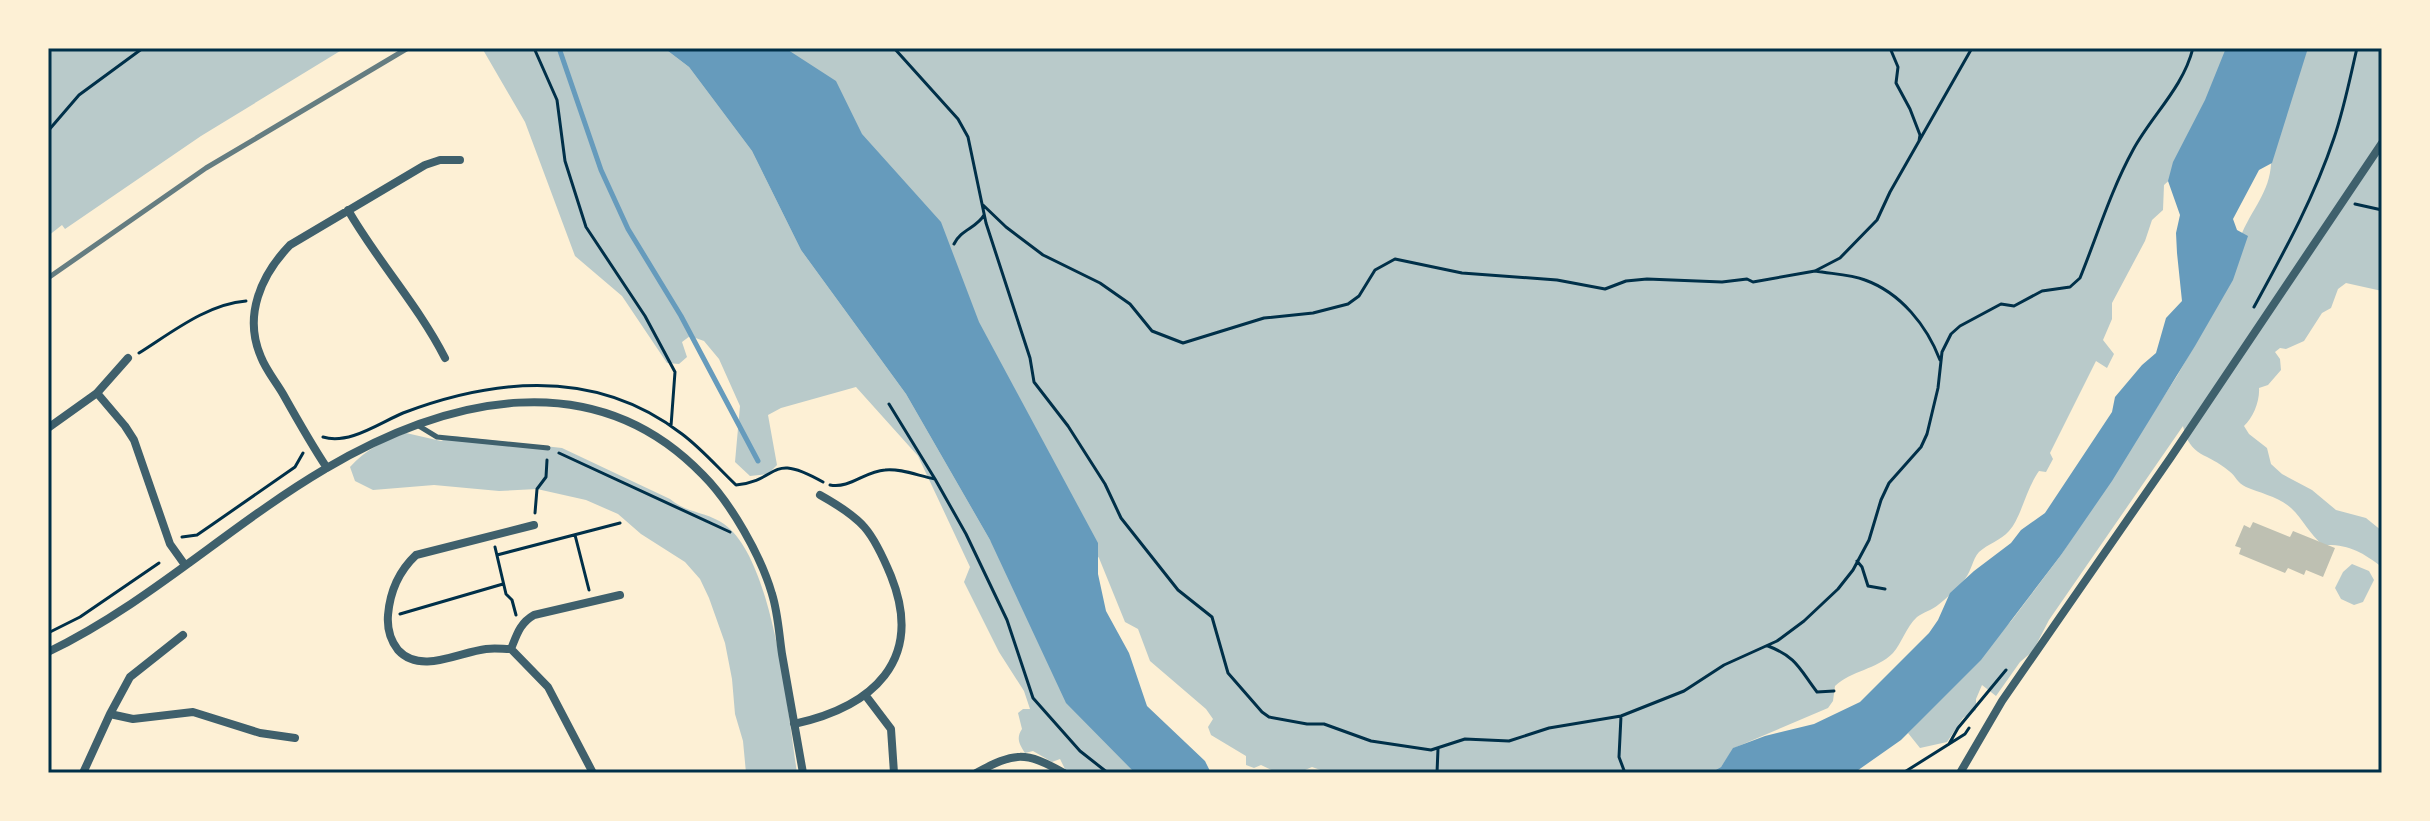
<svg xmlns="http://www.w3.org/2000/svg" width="2430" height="821" font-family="'IBM Plex Serif',serif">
	<rect width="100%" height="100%" fill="#fdf0d5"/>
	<path fill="#b9caca" d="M48 48H345L201 136 65 229 62 225 48 236Z
		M482 48H664L689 67 752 151 801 250 906 394 990 540 1154 773H1067L1060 759 1052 762 1033 751 1025 753C1019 744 1016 738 1022 729L1018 713 1023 709H1030L1024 691 999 652 964 582 970 567 918 456 856 387 781 408 768 415 777 465 768 474 750 476 735 462 740 406 719 359 704 341 690 336 682 342 687 357 679 364 667 363 622 296 575 256 525 122Z
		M774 48H2237L2175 175 2164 185 2163 210 2152 220 2145 241 2112 303V319L2103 340 2114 354 2107 368 2096 361 2050 453 2053 459 2046 472 2039 471C2026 489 2021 518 2009 531 2001 540 1988 544 1979 552 1972 560 1972 570 1965 579 1958 588 1947 598 1938 605 1932 610 1924 612 1917 617 1906 627 1902 643 1893 653 1876 670 1852 670 1835 686L1833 701 1828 708 1734 748 1721 767 1710 773H1329L1312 767 1305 770 1310 773H1278L1261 765 1254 768 1246 765V756L1211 735 1208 727 1213 719 1206 709 1150 661 1138 629 1125 622 1099 558 1062 509Z
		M2298 48H2382V291L2346 283 2338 289 2331 308 2322 313 2304 341 2286 349 2280 348 2275 352 2280 359 2281 370 2268 385 2259 388C2260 401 2253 418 2244 426L2249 434 2267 448 2271 464 2282 474 2312 490 2336 510 2366 518 2382 531V567C2362 552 2349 544 2323 545 2310 535 2303 519 2291 508 2279 497 2260 493 2246 487 2237 483 2236 476 2229 471 2207 452 2190 458 2183 426L2049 620 2033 651 2020 662 1996 696 1982 685 1976 699V710L1963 718 1947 742 1920 748 1908 733 2012 620 2061 555 2177 376 2231 282 2245 238 2242 233C2257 200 2274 188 2271 148Z
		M406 433 441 441 452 436 562 448 670 499C686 513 707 512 724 524 774 559 788 714 797 773H746L743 741 735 714 732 679 725 643 709 598 700 579 685 562 641 534 618 514 586 500 537 489 499 491 434 485 373 490 355 481 350 467C366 449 384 441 406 433Z
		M2352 564 2369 571 2374 580 2363 602 2354 605 2341 599 2335 588 2343 572Z"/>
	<path fill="#669bbc" d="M664 48H785L836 81 862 134 941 222 979 322 1098 543V574L1106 611 1129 653 1147 706 1205 761 1211 773H1135L1066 703 990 540 906 394 801 250 752 151 689 67Z
		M2226 48H2308L2272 163 2259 170 2233 219 2237 230 2248 236 2233 280 2195 346 2112 481 2061 555 1981 660 1901 740 1854 773H1710L1721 767 1733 748 1765 736 1814 724 1860 702 1929 633 1938 620 1950 593 1974 571 2011 543 2021 530 2045 513 2112 412 2115 397 2142 365 2156 353 2166 318 2182 301 2177 253 2176 233 2180 215 2168 181 2173 162 2205 100Z"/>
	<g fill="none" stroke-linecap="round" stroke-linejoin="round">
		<path stroke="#669bbc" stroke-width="5" d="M559 48 601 170 628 229 681 316 758 461"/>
	</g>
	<path fill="#bec0b2" d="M2253 522 2290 537 2293 531 2335 548 2323 577 2306 570 2304 575 2288 568 2285 573 2239 554 2241 548 2235 546 2244 525 2250 528Z"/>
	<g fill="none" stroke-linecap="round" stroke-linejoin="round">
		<path stroke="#003049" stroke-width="3" d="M534 48 557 100 565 161 586 227 645 316 675 372 671 426
			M894 48 958 119 968 137 986 223 1030 358 1034 382 1068 426 1105 484 1121 518 1178 590 1212 617 1228 673 1262 712 1269 717 1307 724H1324L1371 741 1431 750 1465 739 1509 741 1549 728 1621 716 1684 691 1724 665 1777 641 1804 621 1838 589 1853 570 1869 540 1881 500 1889 483 1921 447 1927 434 1938 388 1942 352 1951 334 1960 326 2001 304 2014 306 2042 291 2070 287 2080 278C2097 236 2111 190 2133 150 2152 115 2183 88 2193 48
			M1890 48 1898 67 1896 83 1910 109 1920 135 1919 141
			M48 131 79 95 143 48
			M2355 204 2382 210
			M983 205 1006 227 1043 255 1100 283 1130 304 1152 331 1183 343 1264 318 1313 313 1348 304 1359 296 1375 270 1395 259 1462 273 1557 280 1605 289 1626 281 1647 279 1722 282 1747 279 1753 282 1815 271 1840 258 1877 220 1890 192 1972 48
			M954 244C961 229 977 228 984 215
			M1815 271C1831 274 1850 274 1865 280 1901 293 1927 326 1940 360
			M2254 307C2284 252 2314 198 2334 138 2344 109 2350 78 2357 48
			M139 353C171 333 207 304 246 301
			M889 404 935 479
			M323 437C349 445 379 423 403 413 498 377 598 369 682 434 702 449 718 468 736 485 782 480 768 451 823 482
			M559 453 730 532
			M830 485C850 489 865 471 885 470 900 468 919 476 935 479L966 534 1007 620 1033 698 1080 751 1108 773
			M535 513 537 489 546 477 547 460
			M575 535 589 590
			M182 537 197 535 213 524 295 467 303 453
			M495 547 506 594 512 600 516 615
			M497 555 620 523
			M1857 561 1862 567 1868 586 1885 589
			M400 614 503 584
			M48 633 80 617 159 563
			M1768 646C1797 657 1800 670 1817 692L1834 691
			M1621 716 1619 757 1625 773
			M1949 744 1958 728 2006 670
			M1437 773 1438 749
			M1903 773 1965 734 1969 728"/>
		<path stroke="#3f606c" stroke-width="5" d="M419 426 437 437 548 448"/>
		<path stroke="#3f606c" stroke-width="8" d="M348 210C378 262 418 305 445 358
			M97 393 128 358
			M48 428 97 393 125 426 134 440 170 544 185 565
			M327 468C311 444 297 419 283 394 276 382 266 370 261 357 243 316 261 275 290 245L425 165 440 160H460
			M534 525 416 555C399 571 390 591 388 615 387 628 390 640 398 650 421 675 459 652 486 649 494 648 503 649 511 649L548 687 593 773
			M511 649C517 634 520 623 534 615L620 595
			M48 652C148 604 230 525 325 469 447 397 594 362 703 475 731 503 761 556 772 594 778 613 779 634 782 654 789 694 796 733 803 773
			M866 696 891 729 894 773
			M110 714 133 719 193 712 260 733 295 738
			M794 724C872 707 925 661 891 576 872 530 863 519 820 495
			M83 773 110 714 130 677 183 635
			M976 773C1015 752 1025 751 1064 773
			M1960 773 2002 701 2171 457 2382 143"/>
		<path stroke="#657d81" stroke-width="5" d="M48 278 206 168 408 48"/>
	</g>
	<rect width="2430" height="821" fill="none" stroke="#fdf0d5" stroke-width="100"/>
	<rect x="50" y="50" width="2330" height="721" fill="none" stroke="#003049" stroke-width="3"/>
</svg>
